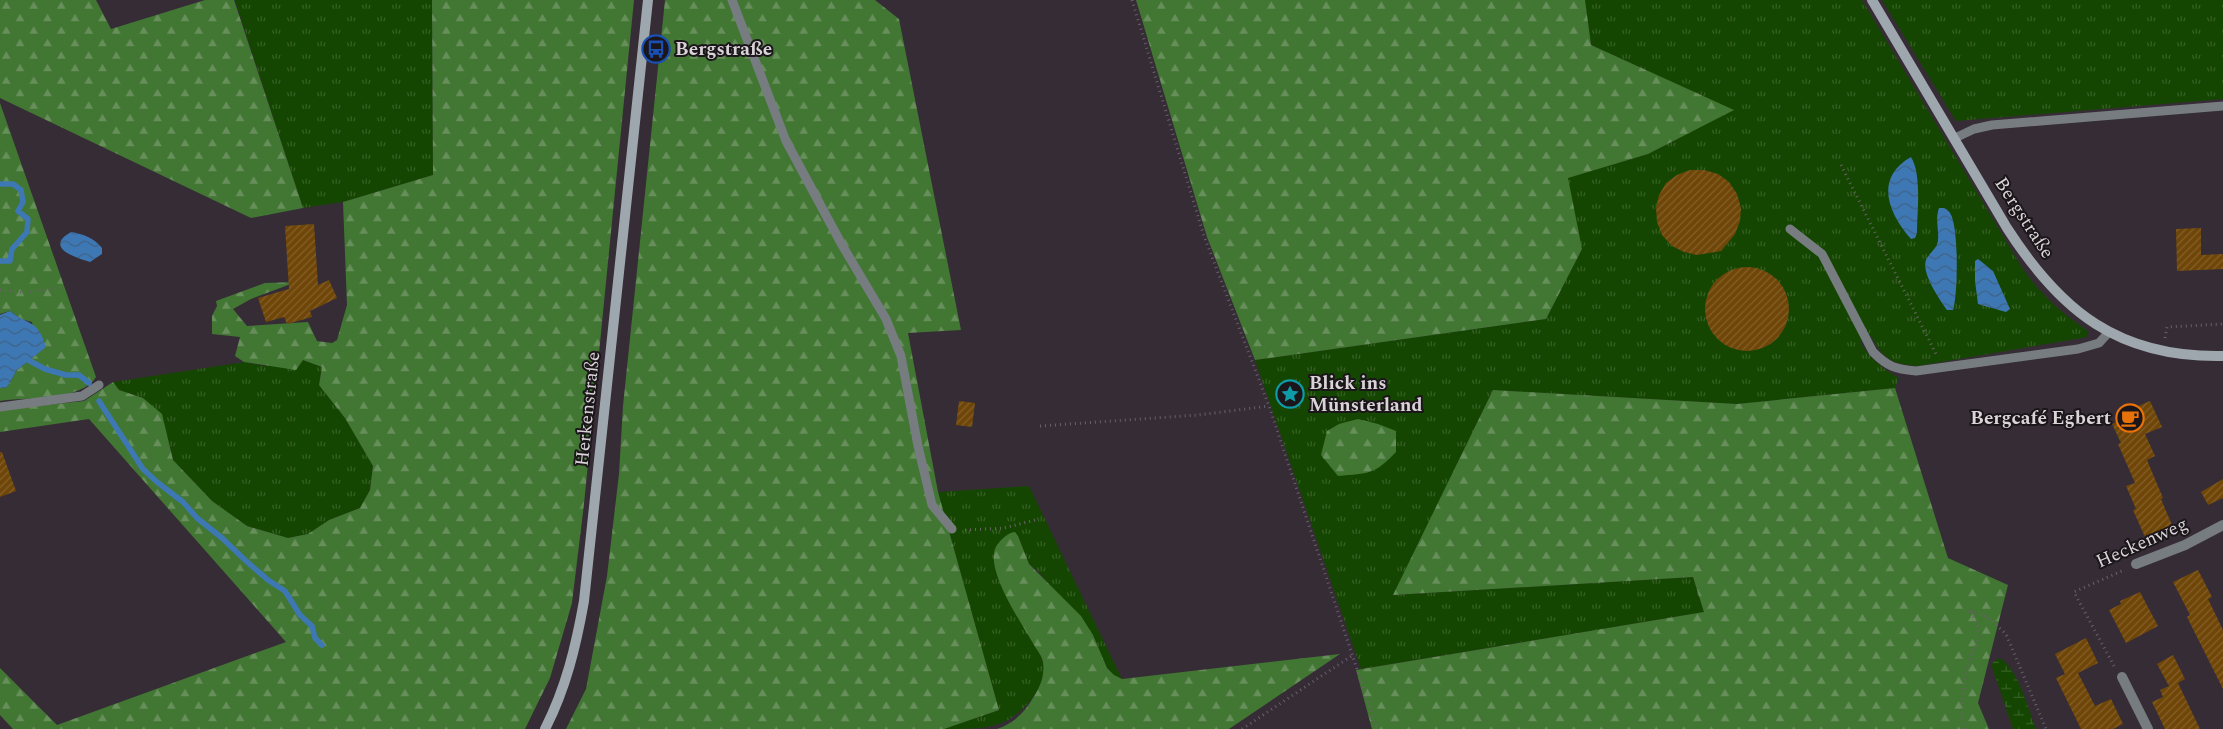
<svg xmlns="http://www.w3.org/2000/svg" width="2223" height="729" font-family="Spectral,serif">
	<defs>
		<pattern id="grass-tufts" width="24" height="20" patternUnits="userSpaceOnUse" patternTransform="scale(1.25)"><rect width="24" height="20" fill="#154601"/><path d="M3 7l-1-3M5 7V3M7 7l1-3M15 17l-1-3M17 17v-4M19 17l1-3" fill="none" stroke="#366025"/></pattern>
		<pattern id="forest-firs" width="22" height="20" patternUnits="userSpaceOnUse" patternTransform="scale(1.25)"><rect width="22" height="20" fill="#427633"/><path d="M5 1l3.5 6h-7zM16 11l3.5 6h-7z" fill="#668f5a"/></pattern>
		<pattern id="wetland-marsh" width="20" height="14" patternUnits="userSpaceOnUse" patternTransform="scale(1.25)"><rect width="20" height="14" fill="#154601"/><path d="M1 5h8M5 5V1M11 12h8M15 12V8" fill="none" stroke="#366025"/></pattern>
		<pattern id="water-waves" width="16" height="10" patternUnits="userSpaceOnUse" patternTransform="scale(1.25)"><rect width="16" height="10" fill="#3e78b4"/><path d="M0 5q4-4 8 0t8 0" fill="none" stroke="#3f6286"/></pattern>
		<pattern id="building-hatch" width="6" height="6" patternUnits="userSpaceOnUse" patternTransform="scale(1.25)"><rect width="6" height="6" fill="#6f4608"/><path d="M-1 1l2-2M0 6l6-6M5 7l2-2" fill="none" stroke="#83602b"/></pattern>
	</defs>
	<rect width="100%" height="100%" fill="#352c35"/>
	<path fill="url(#grass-tufts)" d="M235 0H432L433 175 343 202 303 208Z
		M1585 0H1862L2021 266C2039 293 2061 313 2088 331V337L1918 366C1892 364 1883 359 1871 336L1860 342C1870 359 1882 368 1899 378L1895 388 1737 404 1493 390 1394 595 1693 577 1704 612 1361 669 1255 360 1546 319 1582 249 1567 178 1648 154 1733 110 1591 45Z
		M1882 0H2223V99L1956 121Z
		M303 360 322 367 319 385 345 418 373 466 370 490 360 508 329 520 308 534 288 538 247 526 212 501 173 460 170 445 143 398 119 390 113 382 244 362 265 366Z
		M1029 486 1122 679 1114 675 1107 668 1093 635 1037 570 1029 564 1018 536 999 581C1012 605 1032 635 1042 659 1046 670 1042 683 1037 692 1010 729 990 729 944 729L999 710 938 492Z"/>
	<path fill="url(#forest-firs)" d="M0 0H96L111 29 205 0H234L303 208 251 218 0 98Z
		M432 0H634L584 504 572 603 550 678 525 729H13L0 715V668L57 725 286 642 89 419 0 432V410L84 401 113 382 119 390 143 398 162 414 173 460 212 501 247 526 288 538 308 534 329 520 360 508 370 490 373 466 345 418 319 385 322 367 303 360 296 370 244 362 235 356 240 337 212 334V316L217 306 216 301 265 283 296 282 251 299 233 309 247 326 308 322 317 341 332 343 337 340 347 305 343 202 433 175Z
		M665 0H875L899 19 961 330 908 333 938 492 999 710 944 729H566L586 689 607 576 619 474 623 406Z
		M1136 0H1585L1591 45 1734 110 1648 154 1568 178 1582 249 1546 319 1255 360 1207 237Z
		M0 103 96 377C82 401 25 397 0 401V388L7 387 17 370 37 354 32 322 21 319 10 311 0 314Z
		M1895 388 1948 558 2008 585 1978 703 1989 729H1372L1356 670 1704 612 1693 577 1393 595 1493 390 1737 404Z
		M1358 419 1378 424 1396 431V452C1374 475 1369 473 1338 476L1321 455 1327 431 1339 424Z
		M1015 532 1018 536 1029 564 1081 616 1093 635 1107 668 1114 675 1122 679 1340 654 1229 729H997C1014 723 1024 713 1033 698 1040 687 1045 676 1043 662 1042 656 1037 650 1034 645 1023 625 982 567 997 545 1002 539 1007 533 1015 532Z"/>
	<path fill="url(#wetland-marsh)" d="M1999 658C2018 667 2028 709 2036 729H2013L1991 664Z"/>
	<path fill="url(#water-waves)" d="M1911 157C1922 175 1917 212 1917 233L1915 238 1911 239C1888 213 1874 178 1911 157Z
		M1939 208H1944C1945 208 1950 212 1950 213 1959 226 1958 295 1953 310H1947C1940 300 1921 273 1926 260 1929 253 1938 248 1938 240 1939 229 1935 219 1939 208Z
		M71 232C83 234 94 238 102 248V254L90 262C77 258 43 248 71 232Z
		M1978 259 1993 271 2010 309 2006 312 1978 304 1975 281V261Z
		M10 311C30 327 37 318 46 347L17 370 7 387 0 388V315Z"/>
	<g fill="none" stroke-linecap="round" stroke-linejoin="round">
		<path stroke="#3e78b4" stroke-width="5.5" d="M0 184H13L21 190 23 202 18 211 28 219 27 232 12 249 10 261H0
			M28 360 45 369 66 375H79L89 383
			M99 401 143 469 157 482 183 502 197 518 222 538 245 560 268 580 285 591 300 615 312 626 315 638 322 645"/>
	</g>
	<path fill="url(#building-hatch)" d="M1690 170H1704L1718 174 1729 182 1737 194 1741 208 1740 221 1735 234 1721 251 1697 255 1684 252 1672 246 1662 235 1657 222 1656 208 1659 195 1666 183 1677 175Z
		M314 224 318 285 329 280 337 298 310 311 312 317 287 324 284 317 266 322 258 298 289 289 285 226Z
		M2201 228V255L2223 254V269L2177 271 2176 229Z
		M1705 309a42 42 0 1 1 84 0a42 42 0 1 1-84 0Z
		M959 401 975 403 972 427 956 425Z
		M2150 401 2162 427 2145 434 2155 456 2147 460 2163 498 2161 499 2172 525 2145 537 2133 510 2136 509 2126 486 2135 483 2118 444 2121 443 2112 424 2125 418 2122 413Z
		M0 452H2L16 491 0 497Z
		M2223 479V498L2208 505 2201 492Z
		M2198 570 2212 597 2208 599 2223 630V689L2187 617 2190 615 2173 582Z
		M2140 592 2158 626 2126 643 2109 610 2121 604 2120 601Z
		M2086 638 2098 663 2078 673 2095 706 2111 699 2123 724 2113 729H2081L2056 678 2065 674 2055 654Z
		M2173 655 2185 679 2178 683 2200 729H2165L2152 702 2163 697 2160 690 2169 686 2157 664Z"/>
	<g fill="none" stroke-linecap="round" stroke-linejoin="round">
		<path stroke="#696169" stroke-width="3" stroke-dasharray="1 4" stroke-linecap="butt" d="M1132 0 1204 236 1269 406 1377 729
			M1841 165 1937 356
			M0 290 24 293 63 287
			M2165 338 2167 327 2223 324
			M1040 426 1198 415 1269 406
			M965 530 1004 528 1035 520
			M1970 611 1988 617 2006 634 2046 729
			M2114 666 2074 592 2124 570
			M1242 729 1353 655
			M1964 729C1958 712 1965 673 1971 655 1975 646 1979 640 1978 629 1978 623 1973 617 1971 611"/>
		<path stroke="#777c80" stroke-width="9" d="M732 0 786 141 842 245 886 319 901 356 918 446 932 505 952 529
			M1955 138 1974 129 1992 125 2223 106
			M1790 229 1822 254 1873 352C1888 367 1895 369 1916 371L2078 349 2099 343 2109 332
			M0 407 82 396 99 385"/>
		<path stroke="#777c80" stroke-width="10" d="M2136 564 2185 545 2223 525
			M2122 677 2148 729"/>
		<path stroke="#9fa7ae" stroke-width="10" d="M1872 0 2007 228C2061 312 2119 358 2223 356
			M545 729C566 688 576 646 584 601L648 0"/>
	</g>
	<defs>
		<g id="bus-ring" transform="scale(1.4375)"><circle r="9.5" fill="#1a161a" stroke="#1a4fb4" stroke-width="1.5"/><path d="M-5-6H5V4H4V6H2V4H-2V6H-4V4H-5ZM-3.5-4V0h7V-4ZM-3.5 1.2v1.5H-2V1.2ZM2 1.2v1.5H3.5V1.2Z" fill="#1a4fb4"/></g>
		<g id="sight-ring" transform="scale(1.4375)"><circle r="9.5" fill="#1a161a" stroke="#0f9aa8" stroke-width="1.5"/><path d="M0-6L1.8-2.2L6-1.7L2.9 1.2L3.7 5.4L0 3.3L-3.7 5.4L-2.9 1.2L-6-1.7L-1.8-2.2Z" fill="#0f9aa8"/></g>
		<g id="cafe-ring" transform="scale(1.4375)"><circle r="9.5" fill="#1a161a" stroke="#e8710a" stroke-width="1.5"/><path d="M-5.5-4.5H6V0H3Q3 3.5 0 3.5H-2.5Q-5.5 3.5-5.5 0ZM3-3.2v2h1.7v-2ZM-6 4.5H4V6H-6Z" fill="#e8710a"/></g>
	</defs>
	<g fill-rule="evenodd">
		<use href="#bus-ring" x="656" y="49"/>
		<use href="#sight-ring" x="1290" y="394"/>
		<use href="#cafe-ring" x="2130" y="418"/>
	</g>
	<g text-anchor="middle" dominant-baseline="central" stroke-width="4" stroke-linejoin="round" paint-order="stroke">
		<g font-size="19" font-weight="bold" fill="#dad4d9" stroke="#1a161a" text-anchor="start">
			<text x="675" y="49">Bergstraße</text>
			<text x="1309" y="383">Blick ins<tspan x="1309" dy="22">Münsterland</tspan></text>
			<text x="2111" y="418" text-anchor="end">Bergcafé Egbert</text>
		</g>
		<g font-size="19" fill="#dad4d9" stroke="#1a161a">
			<text transform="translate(2024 218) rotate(57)">Bergstraße</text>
			<text transform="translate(588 409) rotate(-84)">Herkenstraße</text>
			<text transform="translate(2142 543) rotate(-24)">Heckenweg</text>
		</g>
	</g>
</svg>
